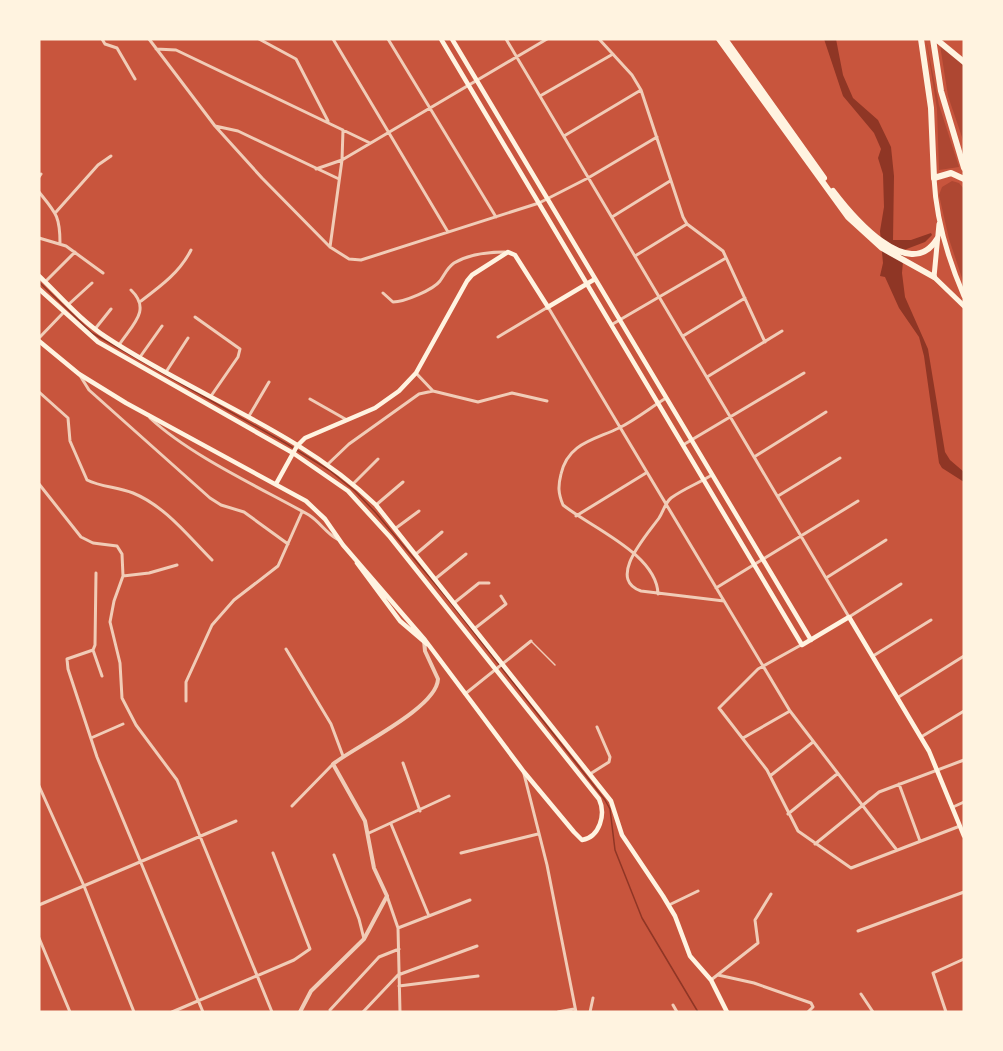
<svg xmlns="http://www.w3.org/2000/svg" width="1003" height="1051" font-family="Overpass,sans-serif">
	<rect width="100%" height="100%" fill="#c8553d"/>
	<path fill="#ae4732" d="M926 39 939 105 959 167 939 170 937 109Z
		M940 45 964 65V143L948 96Z
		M952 181 959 183 964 189V284L949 239 939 195 942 187Z"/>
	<path fill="#8f3625" d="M824 39H836L843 75 853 98 878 120 891 147 894 176 893 240H911L931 233 932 235 925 242 904 250 902 273 905 297 928 349 945 452 950 460 964 472V482L942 468 939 463 924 356 919 337 899 308 885 277 880 276 883 263 880 231 884 207 883 174 878 158 881 149 874 133 843 96Z"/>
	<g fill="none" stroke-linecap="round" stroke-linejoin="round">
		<path stroke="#8f3625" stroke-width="1.5" d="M39 282 92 333 287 444 329 470 355 491 376 513 446 597 605 800 610 809 615 850 642 918 698 1012"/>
		<path stroke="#f1ccb7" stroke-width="1.5" d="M531 641 555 665"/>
		<path stroke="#f1ccb7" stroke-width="3" d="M102 39 105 44 117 48 135 79
			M149 39 215 126 262 178 330 247 349 259 361 260 539 203 588 178 657 137
			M259 39 296 59 328 121
			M333 39 448 232
			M388 39 496 217
			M506 39 849 617 901 584
			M599 39 632 75 641 90 683 217 687 224 723 251 765 342
			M156 49 176 50 370 143
			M540 96 613 54
			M215 126 238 131 339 179
			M564 136 641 90
			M316 169 342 160 547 39
			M39 177 41 174
			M39 192C56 213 60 216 60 243
			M56 212 98 165 111 156
			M612 217 670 181
			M39 238 66 246 103 273
			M330 247 342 160 343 130
			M635 256 687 224
			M45 282 75 252
			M383 293 393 302C404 302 433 290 440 281 445 274 447 268 454 263 469 254 488 252 505 252
			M141 301C161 286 180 272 191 250
			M69 304 92 283
			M195 317 240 349 238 357 211 396
			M611 325 726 258
			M95 329 111 309
			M683 336 745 298
			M498 337 548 307 790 711 896 849
			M39 338 64 312
			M119 345C132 325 152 310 131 290
			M140 357 162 326
			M166 372 188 338
			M416 373 433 391
			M79 374 89 390 210 498 221 505 244 512 288 544
			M707 377 782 331
			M39 392 68 418 70 441 87 480C101 487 118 487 133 493 165 506 188 536 212 560
			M310 399 347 420
			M249 416 269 382
			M150 418C191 456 259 487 309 515 320 522 326 533 337 539
			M683 445 804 373
			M754 457 826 412
			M328 464 349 444 419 394 433 391 478 402 512 393 547 401
			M712 475C699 483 683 489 671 498 665 503 663 512 659 518 647 535 606 579 641 591L724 601
			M39 484 81 537 93 543 117 546 122 554 123 576 114 601 110 622 120 663 122 698 136 725 177 780 272 1012
			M353 484 378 459
			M778 496 840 458
			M376 505 403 482
			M576 516 646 473
			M396 528 419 511
			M416 554 442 532
			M123 576 149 573 177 565
			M826 578 886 540
			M435 579 466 554
			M716 588 858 501
			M658 594C657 554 590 527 563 505 558 493 558 486 561 474 568 443 594 440 619 428 635 420 650 408 666 398
			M454 603 479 583H489
			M474 629 506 604 501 596
			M801 645 758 669 719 708 767 770 798 831 851 868 960 826
			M286 649 331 724 343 756
			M93 650 67 659 68 669 97 757 203 1012
			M93 650 95 645 96 573
			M93 650 102 676
			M873 656 931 620
			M465 694 531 641
			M897 698 964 656
			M186 701V682L212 625 234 600 278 566 302 512
			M921 737 964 711
			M91 738 123 724
			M743 738 790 711
			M403 763 420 811
			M524 774 547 865 576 1012
			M590 774 609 762 610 757 597 727
			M770 776 813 742
			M899 784 920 841
			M39 786 84 886 134 1012
			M292 806 333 764
			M953 807 964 802
			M788 814 837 774
			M391 824 429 916
			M369 833 449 796
			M815 844 879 792 964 760
			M461 853 538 834
			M334 855 359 919 364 939
			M387 896 398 928 400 1012
			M39 905 236 821
			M669 905 698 891
			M398 928 470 900
			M858 931 964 892
			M39 938 70 1012
			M718 975 754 983 811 1003 813 1007 808 1012
			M711 980 758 943 755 920 771 894
			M399 986 478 976
			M861 994 873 1012
			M673 1005 677 1012
			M330 1010 379 957 399 949
			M172 1012 294 960 310 949 273 853
			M363 1012 398 975 477 946
			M558 1012 574 1009
			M590 1012 593 998
			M946 1012 933 973 964 959"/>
		<path stroke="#f1ccb7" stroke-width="4" d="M300 1012 311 991 364 939 387 896 374 868 365 821 333 764C356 746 437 708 438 679L425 651 424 640"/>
		<path stroke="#fff3e0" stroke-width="4.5" d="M441 39 802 645 849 617 929 751 964 836
			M452 39 811 640
			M39 276C60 296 81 321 106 337 195 396 298 430 376 505L611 801 622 835 663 896 675 916 690 956 711 980 727 1012
			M39 289 98 342 293 453 348 491 390 537 599 799C606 814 600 837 582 840L574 832 524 772 425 640 343 545 325 519 306 501 126 403 79 374 39 341
			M276 484 297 446 305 438 375 408 399 391 416 373 467 281 472 275 508 252 515 255 548 307 595 279
			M357 563 400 621 427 644"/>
		<path stroke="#fff3e0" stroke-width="5" d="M934 178C936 219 948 259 964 296
			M939 224 934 277 964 306"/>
		<path stroke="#fff3e0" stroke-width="6" d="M719 39 848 217 882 248 934 277
			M725 39 824 178
			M921 39 931 108 934 178 951 173 964 179
			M933 39 941 91 964 168
			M936 39 964 62
			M833 191C852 216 909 284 937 239"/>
	</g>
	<rect width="1003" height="1051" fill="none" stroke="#fff3e0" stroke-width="81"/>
</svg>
